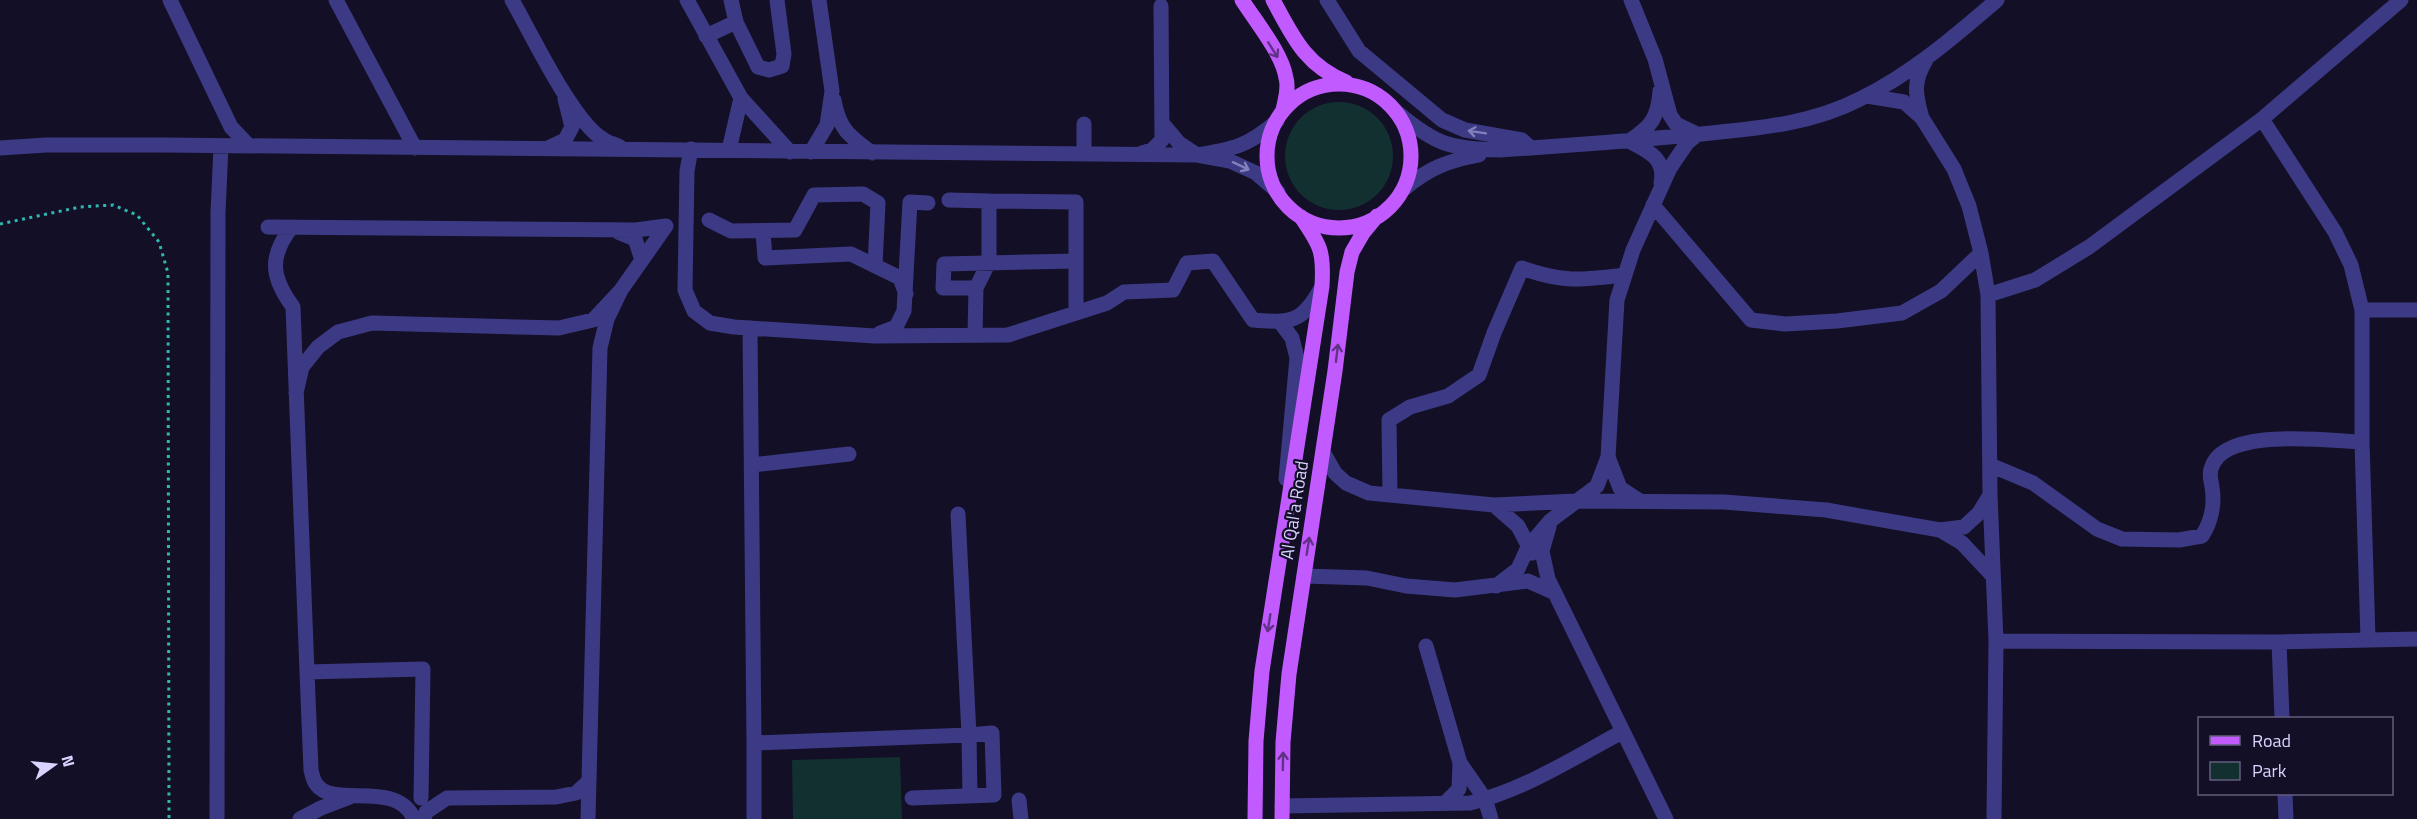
<svg xmlns="http://www.w3.org/2000/svg" width="2417" height="819" font-family="'Titillium Web',sans-serif">
	<rect width="100%" height="100%" fill="#130f26"/>
	<path fill="#12302f" d="M1285 156a54 54 0 1 1 108 0a54 54 0 1 1-108 0Z
		M900 757 902 819H793L792 760Z"/>
	<g fill="none" stroke-linecap="round" stroke-linejoin="round">
		<path stroke="#2fb8b0" stroke-width="3" stroke-dasharray="3 4.5" stroke-linecap="butt" d="M0 224 80 207 113 205 137 215 159 242 168 273 169 819"/>
		<path stroke="#3d3a85" stroke-width="15" d="M170 0 231 127 249 146
			M336 0 415 148
			M512 0C531 33 573 122 603 139 608 143 615 144 620 147
			M687 0 741 98 790 152
			M731 0 736 22 758 67 769 70 782 66 784 54 777 0
			M1327 0 1359 51 1442 120 1465 130 1522 140 1531 148
			M1631 0 1655 59 1670 115 1676 124 1697 134
			M706 36 736 22
			M1660 91C1658 118 1651 127 1629 141 1648 151 1666 158 1661 183
			M1867 96 1904 102 1922 118C1915 94 1913 81 1926 60
			M834 100C839 129 849 136 872 153
			M1398 113C1436 145 1451 149 1500 150 1564 146 1628 141 1692 135 1749 129 1808 126 1860 99 1911 74 1954 37 1997 0
			M1922 118 1954 169 1969 206 1981 253 1988 295 1990 495 1996 641 1994 819
			M2262 119 2335 232 2351 265 2362 310H2417
			M1084 124V154
			M1163 124 1179 143 1197 155 1230 161 1256 173 1278 192
			M550 147 565 140 572 127 565 99
			M0 148 46 145H165L1197 155C1234 149 1248 146 1277 121
			M691 149 687 171 685 290 694 311 710 323 734 327 875 336 1008 335 1107 303 1124 292 1173 290 1187 263 1213 261 1253 320C1291 323 1302 323 1321 288
			M729 150 741 98
			M811 152 827 125 832 91 819 0
			M1142 153 1152 150 1162 140 1161 6
			M1404 189C1429 168 1447 161 1479 155
			M949 200 989 201V262L976 288
			M989 201 1076 202V313
			M1653 205 1751 320 1785 324 1837 321 1902 313 1941 291 1981 253
			M709 220 731 231 795 230 814 195 863 194 878 203 875 266
			M268 227 636 230 666 226 621 290
			M291 228C269 257 271 277 293 307L307 672 423 669 421 798
			M618 232 635 239 642 260
			M763 232 765 258 851 254 900 278 906 294
			M1988 295 2035 280 2089 247 2262 119 2401 0
			M2362 310V442L2368 639
			M1280 322 1292 338 1297 358 1286 479
			M750 328 754 743
			M880 333 896 327 904 311 910 202 928 203
			M975 335 976 288H943L944 264 1076 261
			M296 393 302 367 318 347 338 332 372 323 559 328 593 320 621 290 607 319 600 348 588 819
			M1323 452 1335 473 1346 483 1369 493 1494 505 1576 501 1724 502 1826 510 1940 530 1964 527 1979 513 1990 495
			M1608 457 1620 488 1640 501
			M752 465 849 454
			M1990 465 2033 483 2097 529 2122 539 2179 540 2202 536C2211 522 2215 504 2212 487 2211 480 2209 476 2211 469 2222 426 2329 441 2362 442
			M1390 494 1389 420 1410 407 1448 396 1479 375 1494 333 1522 268C1564 283 1582 280 1625 275
			M1494 505 1518 526 1532 553
			M1549 527 1542 551 1548 579 1666 819
			M1940 530 1962 543 1993 576
			M1304 576 1367 578 1406 586 1455 590 1528 581 1555 593
			M1496 586 1518 569 1528 547 1550 521 1597 486 1608 457 1617 300 1633 250 1670 168 1687 143 1698 134
			M1996 641 2279 642
			M1426 646 1460 763 1485 799 1491 819
			M307 672 311 770C312 774 313 780 316 784 334 810 396 778 414 819
			M2282 718 2279 642 2417 639
			M2285 794 2286 819
			M912 798 994 795 992 733 969 735 958 514
			M1019 800 1021 819
			M1445 803 1459 789 1460 763
			M1282 806 1470 803C1524 790 1573 758 1622 732
			M217 819 218 213 221 146
			M300 819 321 808 350 797
			M424 819 426 812 447 798 556 797 576 793 588 782
			M754 819V743L969 735 970 796"/>
		<path stroke="#c25bff" stroke-width="15" d="M1242 0C1256 22 1282 53 1286 78 1289 89 1285 100 1283 110
			M1273 0C1293 37 1305 65 1346 82
			M1267 156a72 72 0 1 1 144 0a72 72 0 1 1-144 0Z
			M1255 819 1256 741 1262 671 1322 286C1324 252 1321 246 1301 217
			M1282 819 1283 742 1289 674 1335 371 1347 272 1352 252 1363 233 1377 216"/>
	</g>
	<defs><path id="oneway-shaft" d="M-6 0H5M1.5-3L5.5 0L1.5 3" fill="none" stroke-width="1.6" stroke-linecap="round" stroke-linejoin="round" transform="scale(1.5)"/></defs>
	<g stroke="#623188">
		<use href="#oneway-shaft" transform="translate(1273 50) rotate(58)"/>
		<use href="#oneway-shaft" transform="translate(1337 353) rotate(-83)"/>
		<use href="#oneway-shaft" transform="translate(1308 546) rotate(-81)"/>
		<use href="#oneway-shaft" transform="translate(1269 623) rotate(99)"/>
		<use href="#oneway-shaft" transform="translate(1283 761) rotate(-89)"/>
	</g>
	<g stroke="#837fbc">
		<use href="#oneway-shaft" transform="translate(1477 132) rotate(-171)"/>
		<use href="#oneway-shaft" transform="translate(1241 166) rotate(25)"/>
	</g>
	<g text-anchor="middle" dominant-baseline="central" stroke-width="4.5" stroke-linejoin="round" paint-order="stroke">
		<g font-size="18" fill="#d9d4ff" stroke="#130f26">
			<text transform="translate(1294 510) rotate(-81)">Al Qal'a Road</text>
		</g>
	</g>
	<rect x="2198" y="717" width="195" height="78" fill="#130f26" stroke="#625e7d" stroke-width="1.5"/>
	<rect x="2210" y="736" width="30" height="9" fill="#c25bff" stroke="#625e7d" stroke-width="1.5"/>
	<text x="2252" y="747" font-size="18" fill="#d9d4ff">Road</text>
	<rect x="2210" y="762" width="30" height="18" fill="#12302f" stroke="#625e7d" stroke-width="1.5"/>
	<text x="2252" y="777" font-size="18" fill="#d9d4ff">Park</text>
	<g transform="translate(54 765) rotate(75)" stroke="#130f26" stroke-width="4.5" paint-order="stroke">
	<path d="M0-4.5L10 22L0 15L-10 22Z" fill="#d9d4ff"/>
	<text y="-9" font-size="16" font-weight="bold" text-anchor="middle" fill="#d9d4ff">N</text>
	</g>
</svg>
